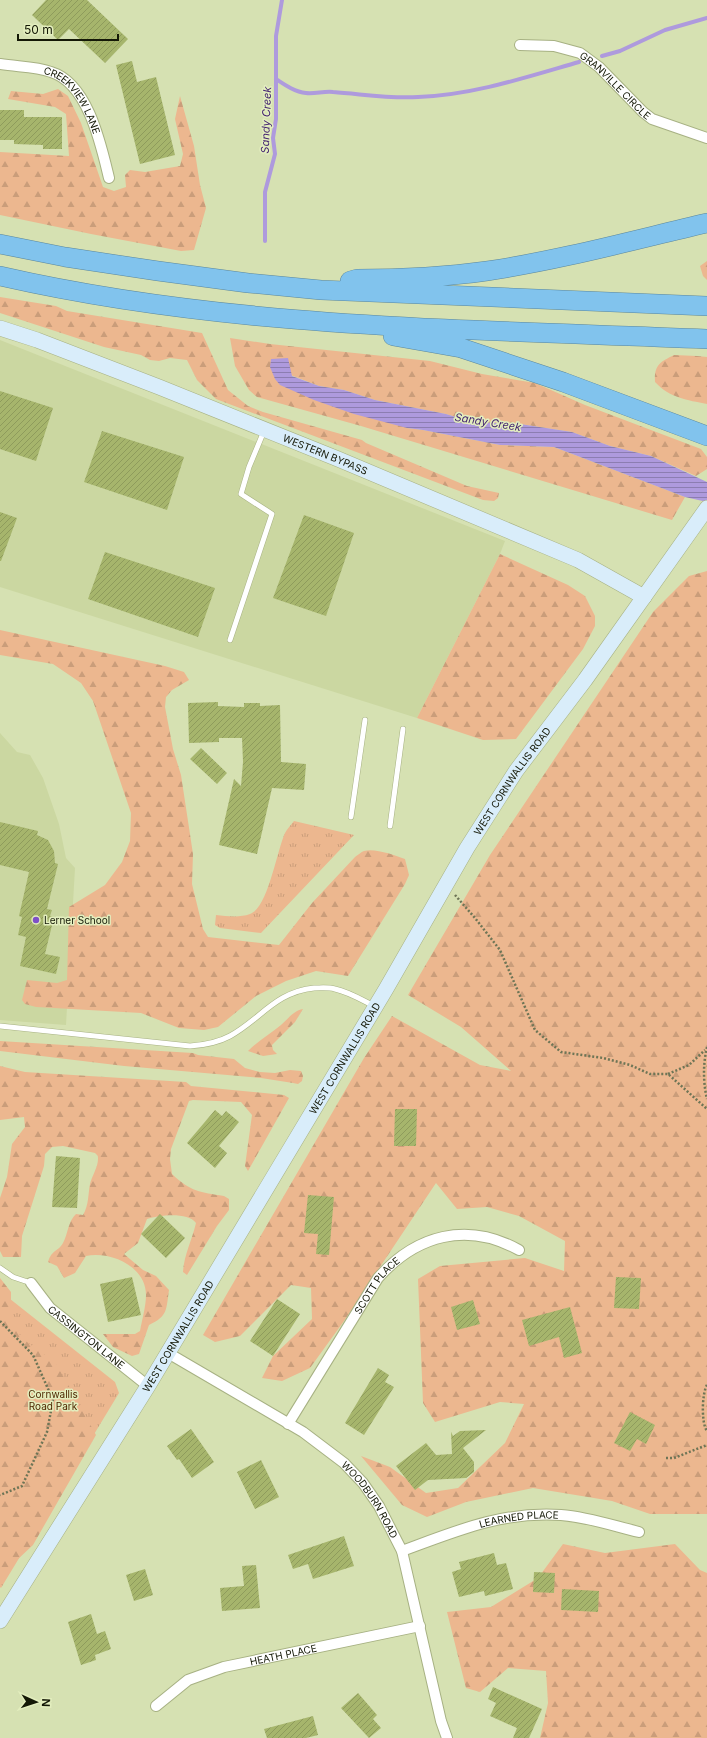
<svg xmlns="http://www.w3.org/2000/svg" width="707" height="1738" font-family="Inter,sans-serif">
	<defs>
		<pattern id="grass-tufts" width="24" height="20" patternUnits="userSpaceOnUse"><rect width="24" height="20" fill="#ecb78f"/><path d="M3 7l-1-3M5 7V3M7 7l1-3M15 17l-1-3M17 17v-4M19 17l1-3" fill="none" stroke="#ca9d7a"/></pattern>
		<pattern id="forest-firs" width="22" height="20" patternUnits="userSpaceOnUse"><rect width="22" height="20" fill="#ecb78f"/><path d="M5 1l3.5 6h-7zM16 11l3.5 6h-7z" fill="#ca9d7a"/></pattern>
		<pattern id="water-rules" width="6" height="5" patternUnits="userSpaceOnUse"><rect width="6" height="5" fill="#ae9add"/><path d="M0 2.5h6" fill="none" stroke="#8c7db1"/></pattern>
		<pattern id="building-hatch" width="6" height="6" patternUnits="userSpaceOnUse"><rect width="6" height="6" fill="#a6b56c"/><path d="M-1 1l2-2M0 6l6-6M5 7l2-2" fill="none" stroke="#8e9b5c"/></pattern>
	</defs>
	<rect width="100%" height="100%" fill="#d6e1b2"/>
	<path fill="#cbd7a1" d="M0 340 505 541 500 554 417 718 0 587Z
		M0 733 17 752 30 755 43 778 59 824 66 858 75 868 66 1025 0 1020Z"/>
	<path fill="url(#grass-tufts)" d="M294 821 354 835 261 933 220 928 215 925 216 915C227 916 239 918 250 914 268 908 277 850 285 833 287 829 291 825 294 821Z
		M0 1291 115 1382 119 1393 1 1588 0 1587Z"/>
	<path fill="url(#forest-firs)" d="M58 89 68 96 81 123 103 187 114 191 126 187 125 175 130 170 145 172 180 166 183 154 175 119 180 96 194 146 200 185 206 208 194 250 181 251 91 234 0 215V152L69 156 66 114 55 107 8 99 11 91 43 94Z
		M707 261V280L703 276 700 266Z
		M0 297 56 306 67 311 202 333 228 390 248 406 263 412 362 440 366 443 467 486 499 493 498 498 494 501 483 500 216 399 197 380 187 360 170 358 159 361 150 360 141 355 104 347 0 313Z
		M230 338 270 344 430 361 482 374 535 383 585 405 701 449 707 457V469L696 476 651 456 610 446 572 432 520 424 472 422 446 414 375 400 344 390 319 386 270 367 407 428 423 430 500 445 554 447 685 497 672 520 361 426 257 397 249 390 235 366Z
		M674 355 697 356 707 357V404C687 400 670 398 655 382 654 365 660 362 674 355Z
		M500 554 568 585 585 596 595 616V626L583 649 516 739 483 740 417 718Z
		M707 571V1514H650L612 1501 533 1488 466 1502 427 1517 402 1505 361 1456 390 1467 426 1493 458 1488 505 1443 524 1404 500 1402 435 1422 423 1403 418 1279 440 1266 525 1258 564 1271 565 1241 519 1216 487 1207 457 1209 436 1183 344 1321 310 1368 282 1381 262 1378 273 1356 312 1319 311 1288 291 1285 240 1336 215 1342 203 1335 364 1058 392 1016 480 1065 511 1071 461 1027 408 995 490 855 653 612 689 576Z
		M0 630 165 666 184 672 189 680 172 690 166 697 165 707 173 749 181 775 193 854 192 884 203 929 208 937 279 945 312 903 355 857C358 855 361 852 364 851 375 848 394 855 405 859L409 875 405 884 348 976 316 971 286 981 256 996 218 1027 204 1030 179 1028 141 1013 36 1007 25 1004 22 1000 27 980 57 983 67 980 69 907 105 885 122 862 130 841 131 813 93 701 81 683 53 664 0 655Z
		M303 1009 295 1022 272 1045 273 1050 277 1054 263 1056 248 1051C258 1041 270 1034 281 1025 288 1019 293 1011 303 1009Z
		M0 1041 193 1053 198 1055 234 1059 245 1068 260 1072 275 1073 290 1070 301 1071 303 1076 302 1081 298 1084 293 1083 261 1078 124 1066 0 1051Z
		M0 1066 25 1072 186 1082 191 1086 284 1095 289 1098 248 1171 245 1166 252 1115 241 1102 193 1100 189 1101 171 1149 170 1159 172 1174C191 1192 200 1192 224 1196L229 1199V1210L217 1226 187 1275 183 1272C184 1255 192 1240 196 1223 188 1212 160 1215 147 1219L138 1243 124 1254 143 1270 156 1276 169 1290C166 1310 168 1316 149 1325L139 1354 132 1356 113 1347 103 1334H135L140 1331C142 1320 146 1306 146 1295 146 1266 110 1251 86 1256L75 1273 64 1278 57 1266 48 1262C52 1249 58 1252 63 1243 68 1234 68 1221 76 1214L83 1215C89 1205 88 1194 90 1184 92 1176 98 1167 98 1159 98 1155 98 1156 95 1153L63 1146 52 1147 45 1154 44 1166 22 1236 21 1257H3L0 1251V1198L7 1177 12 1144 25 1127 24 1117 0 1120Z
		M0 1278 11 1292V1319L19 1334 27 1342 56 1363 96 1435 33 1545 0 1576Z
		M563 1544 605 1553 675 1544 700 1570 707 1573V1738H540L548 1703 546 1671 508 1668 480 1692 466 1688 447 1612 491 1607 538 1578Z"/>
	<path fill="url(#water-rules)" d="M288 358 292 376 319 386 344 390 375 400 446 414 472 422 520 424 572 432 610 446 651 456 707 482V502L685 497 554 447 500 445 423 430 407 428 354 414 314 400 280 385 275 379 270 367 271 359Z"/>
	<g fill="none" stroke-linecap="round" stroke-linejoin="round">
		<path stroke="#ae9add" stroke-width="4" d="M602 56 620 51 665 30 707 18
			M276 79C285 85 295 92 306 93 315 94 324 91 333 92 362 94 390 99 418 97 473 95 527 77 579 62
			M265 241V192L275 154 273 138 276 119V36L282 0"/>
	</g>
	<path fill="url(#building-hatch)" d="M46 0H87L128 39 105 63 69 29 58 40 32 15Z
		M132 61 137 82 156 77 175 155 140 164 116 65Z
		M0 110H24V117H62V149H43V145L14 144V140H0Z
		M0 391 53 408 36 461 0 449Z
		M102 431 184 457 167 510 84 482Z
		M0 512 17 518 1 561H0Z
		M304 515 354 533 326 616 273 598Z
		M105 552 215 588 198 637 88 599Z
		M218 702V706L244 707V703H260V706L280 705 281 762 306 764 304 790 272 788 257 854 219 845 234 779 241 786 243 762 242 738H219V742L189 743 188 703Z
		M201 748 227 773 217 784 190 759Z
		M0 822 38 831 37 835 48 840 54 851 55 863 58 864 47 909 52 910 50 916 54 917 45 954 60 957 56 974 20 966 26 937 18 935 22 917 19 916 29 872 0 865Z
		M395 1109H417L416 1146H394Z
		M215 1110 222 1116 226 1111 239 1122 219 1146 227 1153 215 1168 187 1143Z
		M56 1156 80 1158 77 1208 52 1207Z
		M308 1195 334 1197 329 1255 316 1254 318 1234 304 1233Z
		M160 1214 185 1238 166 1258 141 1234Z
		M132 1277 141 1315 108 1322 100 1284Z
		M616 1277 641 1278 639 1309 614 1308Z
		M277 1299 300 1314 273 1356 250 1341Z
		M473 1300 480 1324 457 1330 451 1307Z
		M570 1307 582 1353 564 1358 559 1337 529 1346 522 1320Z
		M378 1368 389 1375 385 1382 394 1387 364 1435 345 1423Z
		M630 1412 655 1425 646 1444 637 1439 630 1451 614 1443Z
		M191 1429 214 1462 192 1478 179 1459 177 1460 167 1446Z
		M486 1430 463 1448 474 1462V1472L466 1478 428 1480 415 1490 396 1466 426 1443 436 1455 452 1454 451 1432 453 1436 460 1431Z
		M261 1460 279 1497 255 1509 237 1472Z
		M344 1536 354 1566 313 1579 308 1564 293 1569 288 1555Z
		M494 1553 497 1565 506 1563 513 1589 485 1596 484 1591 459 1597 452 1572 461 1569 459 1562Z
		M256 1565 260 1608 222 1611 220 1588 244 1586 242 1566Z
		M145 1569 153 1595 134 1601 126 1575Z
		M534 1572 555 1573 554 1593 533 1592Z
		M562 1589 599 1591 598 1612 561 1610Z
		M91 1614 97 1634 105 1631 111 1649 95 1655 96 1660 81 1665 68 1622Z
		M493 1687 542 1709 529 1738H513L517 1728 490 1716 496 1703 488 1699Z
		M358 1693 377 1715 373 1719 381 1728 369 1738 341 1708Z
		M313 1716 318 1735 306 1738H267L264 1729Z"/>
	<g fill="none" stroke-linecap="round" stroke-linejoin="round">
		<g stroke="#a7b183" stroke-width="6">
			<path id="lane" d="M230 640 272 514 241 494 249 467 264 431
				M351 817 365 720
				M390 826 403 729
				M0 1026 190 1046C205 1045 217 1043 230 1036 261 1019 275 992 314 988 321 988 328 987 335 989 349 992 362 1000 374 1006
				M0 1268 13 1277 31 1283"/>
		</g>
		<g stroke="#a7b183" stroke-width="12">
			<g id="street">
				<path id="s1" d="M520 45 554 46 580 53 599 67 643 112 652 119 707 138"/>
				<path id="s2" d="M0 64C17 67 35 66 51 72 88 83 101 145 109 178"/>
				<path id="s3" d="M31 1283 50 1308 148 1386"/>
				<path id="s4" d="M168 1353 303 1432 344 1463 363 1483 379 1506 402 1551 441 1721 447 1738"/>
				<path id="s5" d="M288 1424 378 1278C416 1235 467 1221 519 1250"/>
				<path id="s6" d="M402 1551C456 1531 502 1511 561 1515 588 1517 614 1526 639 1532"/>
				<path id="s7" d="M156 1706 188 1680 224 1667 420 1626"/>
			</g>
		</g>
		<g stroke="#a7b183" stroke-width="16">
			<g id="secondary">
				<path id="s8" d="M0 328 37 340 159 387 338 459 578 560 644 597"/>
				<path id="s9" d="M0 1621 148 1386 386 989 467 848 516 771 585 680 707 508"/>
			</g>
		</g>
		<g stroke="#5b879c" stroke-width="20">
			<path id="highway" d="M0 244 65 257 158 271 248 283 321 290 707 306
				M0 276C231 329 471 329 707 339
				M350 281 357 279C401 279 444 277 487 271 561 260 634 240 707 223
				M393 336 461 348 563 382 707 436"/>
		</g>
		<path stroke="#6e7556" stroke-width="2.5" stroke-dasharray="2 2" stroke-linecap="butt" d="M455 895 475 918 500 950 535 1030 561 1052 603 1058 630 1065 650 1074H668L707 1109
			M707 1047C703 1064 703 1082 707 1099
			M668 1074 689 1065 705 1050
			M0 1321 33 1355 53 1400 47 1432 22 1486 0 1495
			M707 1385C702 1393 701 1423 707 1431
			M666 1458H674L707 1445"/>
		<use href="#lane" stroke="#fff" stroke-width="5"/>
		<use href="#street" stroke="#fff" stroke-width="10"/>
		<use href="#secondary" stroke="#d9edfa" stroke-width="15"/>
		<use href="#highway" stroke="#81c3ed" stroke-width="19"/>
	</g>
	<circle fill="#7e50c8" stroke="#e3eebe" stroke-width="1.5" cx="36" cy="920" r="4"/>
	<g text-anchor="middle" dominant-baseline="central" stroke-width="3" stroke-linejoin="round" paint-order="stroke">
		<g font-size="10" fill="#141806" stroke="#e3eebe">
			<text stroke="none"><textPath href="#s1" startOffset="109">GRANVILLE CIRCLE</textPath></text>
			<text stroke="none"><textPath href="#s2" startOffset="88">CREEKVIEW LANE</textPath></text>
			<text stroke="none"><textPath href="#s8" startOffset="349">WESTERN BYPASS</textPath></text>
			<text stroke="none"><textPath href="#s9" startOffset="984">WEST CORNWALLIS ROAD</textPath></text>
			<text stroke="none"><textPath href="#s9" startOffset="660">WEST CORNWALLIS ROAD</textPath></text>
			<text stroke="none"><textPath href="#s5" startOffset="165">SCOTT PLACE</textPath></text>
			<text stroke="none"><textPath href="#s9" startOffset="336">WEST CORNWALLIS ROAD</textPath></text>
			<text stroke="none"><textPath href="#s3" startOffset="78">CASSINGTON LANE</textPath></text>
			<text stroke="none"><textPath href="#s4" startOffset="253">WOODBURN ROAD</textPath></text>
			<text stroke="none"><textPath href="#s6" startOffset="122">LEARNED PLACE</textPath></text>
			<text stroke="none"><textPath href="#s7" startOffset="140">HEATH PLACE</textPath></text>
		</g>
		<g font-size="10" fill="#141806" stroke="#e3eebe" text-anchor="start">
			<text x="44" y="920">Lerner School</text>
		</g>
		<g font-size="10" fill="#4e2600" stroke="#e3eebe">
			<text x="53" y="1394">Cornwallis<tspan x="53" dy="12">Road Park</tspan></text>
		</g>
		<g font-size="11" font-style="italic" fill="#422270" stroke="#e3eebe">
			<text transform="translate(266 120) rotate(-88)">Sandy Creek</text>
			<text transform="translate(488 422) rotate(9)">Sandy Creek</text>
		</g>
	</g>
	<g transform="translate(36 1702) rotate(93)" stroke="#e3eebe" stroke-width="3" paint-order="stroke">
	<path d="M0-3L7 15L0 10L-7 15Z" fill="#141806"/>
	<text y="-6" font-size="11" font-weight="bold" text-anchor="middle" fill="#141806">N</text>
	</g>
	<path d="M18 34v6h100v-6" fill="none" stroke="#141806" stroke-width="2"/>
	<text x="24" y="34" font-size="12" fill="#141806" stroke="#e3eebe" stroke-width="3" paint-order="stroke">50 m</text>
</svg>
